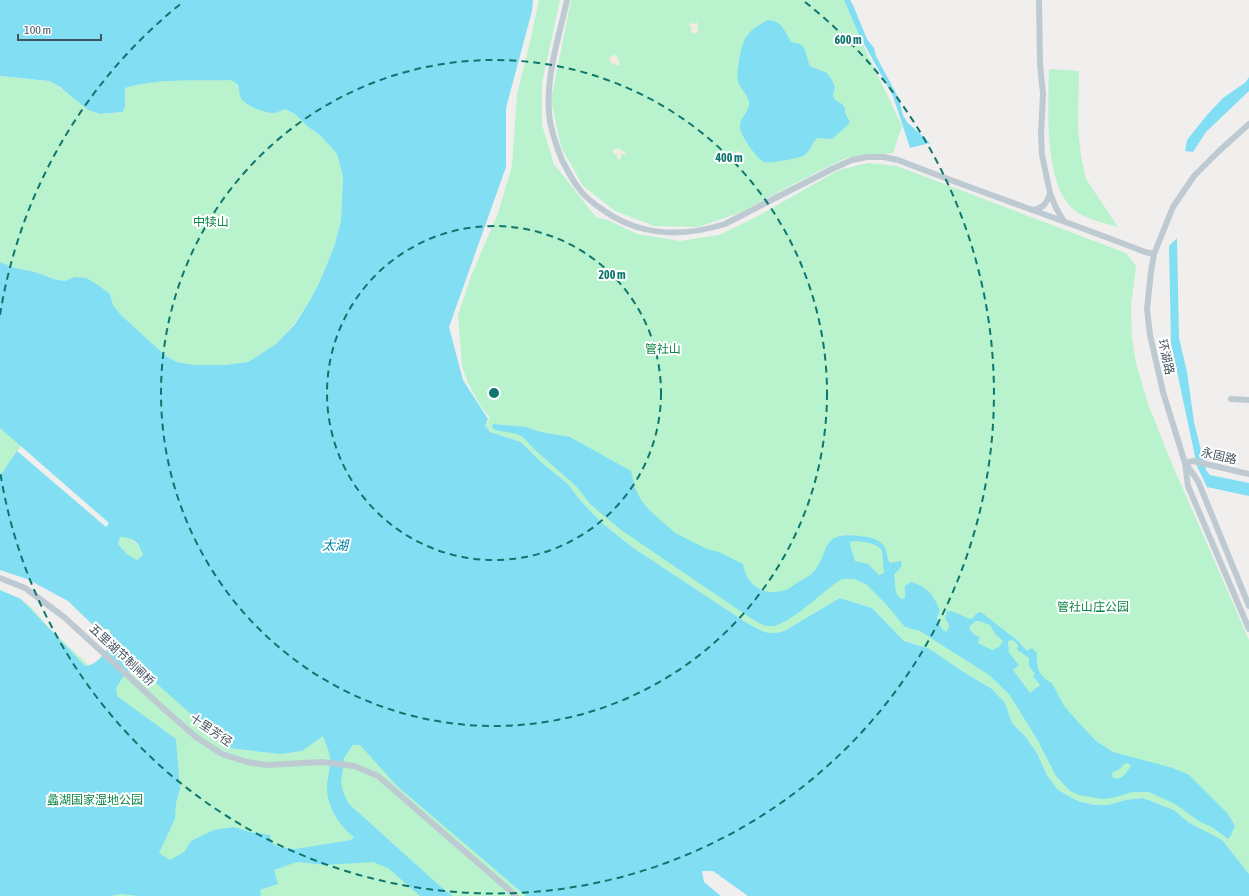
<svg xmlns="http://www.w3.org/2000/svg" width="1249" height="896" font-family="'Asap Condensed','Noto Sans SC',sans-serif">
	<rect width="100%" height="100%" fill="#f1eeee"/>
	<path fill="#b9f3ce" d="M539 0H560L542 83V125L554 164 596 217 610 221 637 234 680 241 719 235 760 215 839 170 868 163 897 166 1065 230 1126 253 1136 266 1131 306 1132 338 1136 363 1147 401 1169 457 1249 640V874L1222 841 1188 822 1174 810 1143 798 1125 800 1108 805H1094L1078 801 1058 790 1047 775 1037 753 1025 736 1012 723 1005 703 992 689 965 673 930 649 904 641 872 608 840 598 784 631C768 636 762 631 747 623L632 547 602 523 580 500 568 484 540 461 521 442 490 432 485 425 490 418 480 405 468 383 462 366 458 315 471 276 498 213 512 166 517 94 530 42Z
		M571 0H844L859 36 902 126 893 153 849 157 819 171 739 213 698 227 654 226 615 211 583 186 561 147 551 100Z
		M1049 69 1079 71 1078 127 1081 156 1086 179 1118 227C1104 223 1084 219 1073 209 1044 184 1048 105 1049 69Z
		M0 76 49 81 100 114 123 112 125 107V88C158 78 196 81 230 79 239 83 239 89 241 98L276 113 284 109 295 114 307 126 321 136 337 154 343 175 342 200 341 221 334 247 320 281 309 302 294 324 276 344 248 362 224 365H195L177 362 166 356 121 315 113 305 110 294 75 277 64 281 54 279 35 272 16 268 0 262Z
		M0 426 22 444 0 481Z
		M120 537H129L140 547 143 555 137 560 127 554 118 544Z
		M7 593 29 605 53 632 113 688 136 657 323 733 333 739 331 785 365 843 272 866 311 858 375 859 393 866 426 896H0Z
		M365 739 542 896H444L340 796 341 755 350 740Z"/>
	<path fill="#f4ecde" d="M692 22 693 24H695L696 22 698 24 697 28 699 31 693 34 690 30 692 28 689 25Z
		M615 55 617 56 620 64 618 66 616 65 615 63 613 64 610 61 609 58 611 56Z
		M618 148 626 153 625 155 621 154V158L619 160 617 158V153L614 155 613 153V150Z
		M737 151 740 152 743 157 740 158 741 162 740 165 734 163 735 157 733 155Z"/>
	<path fill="#82dff3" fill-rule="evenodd" d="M0 0H533L532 11 506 108V167L449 327 463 380 488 419 485 425 490 432 521 442 540 461 568 484 580 500 602 523 632 547 747 623C762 631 768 636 784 631L840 598 872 608 904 641 930 649 965 673 992 689 1005 703 1012 723 1025 736 1037 753 1047 775 1058 790 1078 801 1094 805H1108L1125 800 1143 798 1174 810 1188 822 1222 840 1249 874V896H748L713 871H702L704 882 721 896H526L397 786 360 745H353L344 758 341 783 344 794 349 804 441 887 453 896H420L388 868 373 862 325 865 297 862 274 870 278 884 260 890 261 896H138L121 894 109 896H0V590L21 599 85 666C99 665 105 651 113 641L109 629H97L68 601 27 579 0 570V476L17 451 106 527 109 523 0 428V262L16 268 35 272 54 279 64 281 75 277 86 278 98 285 110 294 113 305 121 315 166 356 177 362 195 365H224L248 362 276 344 295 324 309 302 320 281 334 247 341 221 343 176 337 154 321 136 307 126 295 114 285 109C282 110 278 112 276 113 267 114 245 106 241 98 237 89 242 84 230 80 196 81 158 78 125 88V107L123 112 100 114 88 110 60 87 49 81 0 76ZM120 537C133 537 139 542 143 555L137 560 127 554 118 544ZM137 666 229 748 281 754 302 751 323 736C325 743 329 750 330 757 331 765 328 776 327 784 326 805 338 825 354 837L351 840 295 849 278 847 271 842 270 835 250 832 234 827 214 830 191 841 184 852 170 860 159 853 175 819 176 803 180 788 176 739 117 696 116 688 123 677Z
		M844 0H850L853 5 867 39 874 48 876 56 898 97 903 115 907 122 930 143 910 148 893 96 858 33Z
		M768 20C782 21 785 31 791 42 809 44 804 53 810 66L827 73 832 80 835 87 833 95 835 100 842 104 845 108V113L850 122 847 126 832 139 817 138C812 143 810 151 805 155 802 158 767 164 764 162 756 158 740 135 740 127 739 118 750 112 749 102 748 95 740 88 738 81 736 75 741 45 745 39 749 31 759 24 768 20Z
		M1249 77V91L1206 132 1193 152 1185 151 1187 140 1207 115 1223 98 1246 82Z
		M1177 238 1179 338 1187 372 1194 422 1206 470 1210 475 1249 483V496L1207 487 1197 466 1171 343 1169 246Z
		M493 424 526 427 541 432 570 437 631 471 635 488 641 500 648 509 675 533 707 549 719 552 743 564C747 586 763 597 785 590 789 589 792 586 795 584 799 581 805 579 809 576 832 558 815 530 860 536 869 537 878 538 884 546 888 552 886 558 890 563L901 561C904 567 897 571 894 575 896 584 893 594 902 599L905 598V586L911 582C929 588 932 593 940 610L937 618 942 629 946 632 949 627 948 622 945 619 947 611C956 610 963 618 972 619L977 613 981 612 1018 641 1027 651 1032 648 1037 653C1036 667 1039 677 1052 683L1064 706 1080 724 1096 741 1113 752 1173 768 1189 775 1228 814 1235 826 1230 837 1228 839 1212 827 1200 822 1175 804 1149 792H1133L1112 798 1102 799 1079 795 1070 791 1056 776 1037 739 1009 694 989 675 934 640 920 631 905 627 885 603 866 584 854 579H842L833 585 801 611 786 621 775 626H765L752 619 621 530 590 504 577 487 534 449 523 437 517 434 495 430 492 427ZM854 541C865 542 874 542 882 550L884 573 879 575 868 564 855 561C854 555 850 549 850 542ZM976 621H979L990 625 995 634 1003 641 999 647 992 650 978 643 980 637 975 635 969 629 971 625ZM1010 640 1014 641 1018 645 1017 650 1029 658V666L1035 674 1033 676 1040 685 1030 693 1013 670 1019 665 1009 653 1008 642ZM1128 763 1131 766C1126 773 1122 781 1113 778L1112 773 1121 768 1124 764Z"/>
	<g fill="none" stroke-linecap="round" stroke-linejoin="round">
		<path stroke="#becad2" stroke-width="6" d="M567 0C559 37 546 75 549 113 550 129 556 145 562 160 567 169 571 178 577 186 584 197 595 205 606 212 643 237 683 237 725 224L832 169 852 160 867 157H884L898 160C980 192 1063 220 1145 252L1154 254
			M1039 0 1040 64 1043 94 1041 134 1042 155 1050 193 1056 208 1063 220
			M1249 124 1218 152 1194 176 1173 207 1154 254 1151 272 1147 309 1150 335 1163 392 1185 463 1188 486 1249 629
			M1032 210C1043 209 1047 203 1050 193
			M1231 399 1249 400
			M1185 463 1193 461 1249 474
			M1186 464 1198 481 1249 606
			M0 578 25 588 64 617 164 709 196 737 222 754 247 762 266 765 322 762 354 766 378 776 516 896"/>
	</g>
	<g fill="none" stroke="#0f766e" stroke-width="2" stroke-dasharray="7 5">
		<circle cx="494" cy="393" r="167"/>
		<circle cx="494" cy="393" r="333"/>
		<path d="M0 315A500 500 0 0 1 183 2M805 2A500 500 0 1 1 0 471"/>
	</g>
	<g text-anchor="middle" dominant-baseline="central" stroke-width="4" stroke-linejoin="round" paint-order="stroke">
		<g font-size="12" fill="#0f8647" stroke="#fff">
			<text x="211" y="222">中犊山</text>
			<text x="663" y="349">管社山</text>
			<text x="1093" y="607">管社山庄公园</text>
			<text x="95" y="800">蠡湖国家湿地公园</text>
		</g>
		<g font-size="12" fill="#45535e" stroke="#fff">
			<text transform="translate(1166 357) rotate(77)">环湖路</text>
			<text transform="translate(1219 456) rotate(13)">永固路</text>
			<text transform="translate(122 655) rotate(43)">五里湖节制闸桥</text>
			<text transform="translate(211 730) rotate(34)">十里芳径</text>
		</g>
		<g font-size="13" font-style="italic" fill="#03809d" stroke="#fff">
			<text x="335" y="545">太湖</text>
		</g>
	</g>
	<circle cx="494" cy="393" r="6" fill="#0f766e" stroke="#fff" stroke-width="2"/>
	<g font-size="12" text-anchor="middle" font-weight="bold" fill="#0f766e" stroke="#fff" stroke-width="4" stroke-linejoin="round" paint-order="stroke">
		<text x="848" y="44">600 m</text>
		<text x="729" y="162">400 m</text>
		<text x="612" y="279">200 m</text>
	</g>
	<path d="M18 34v6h83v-6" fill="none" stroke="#45535e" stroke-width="2"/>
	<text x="24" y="34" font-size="12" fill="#45535e" stroke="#ffffff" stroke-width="3" paint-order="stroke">100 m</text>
</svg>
